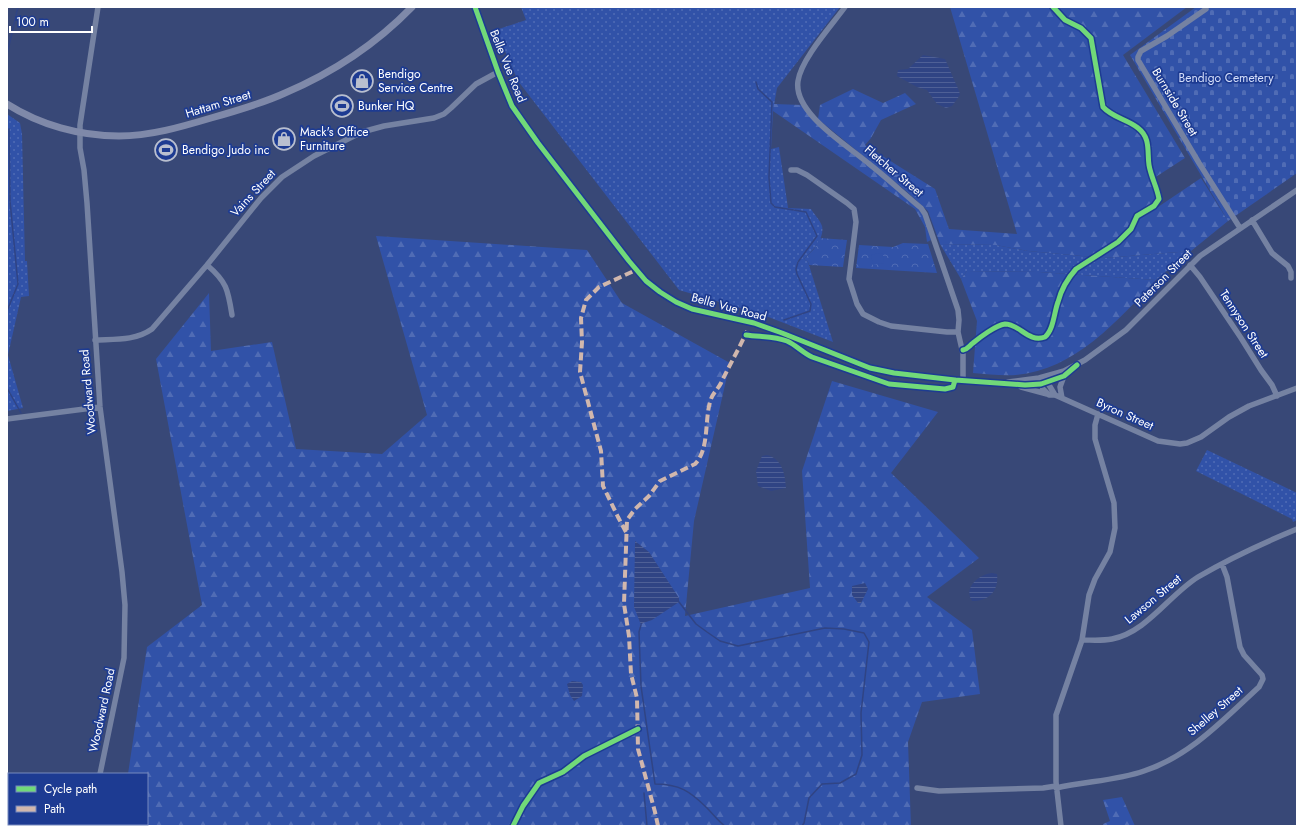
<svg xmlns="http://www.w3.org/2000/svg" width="1304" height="833" font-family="Jost,sans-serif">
	<defs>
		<pattern id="grass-dots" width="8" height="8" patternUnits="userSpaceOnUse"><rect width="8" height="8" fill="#3152a8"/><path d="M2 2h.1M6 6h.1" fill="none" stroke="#506cb5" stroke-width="1.8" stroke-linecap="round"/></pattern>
		<pattern id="forest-firs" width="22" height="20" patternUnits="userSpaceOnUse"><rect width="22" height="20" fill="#3152a8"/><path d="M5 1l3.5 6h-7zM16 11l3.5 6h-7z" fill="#506cb5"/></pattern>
		<pattern id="cemetery-stones" width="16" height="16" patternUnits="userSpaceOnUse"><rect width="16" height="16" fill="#3152a8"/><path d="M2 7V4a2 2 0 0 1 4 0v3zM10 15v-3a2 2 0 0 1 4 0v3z" fill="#506cb5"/></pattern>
		<pattern id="park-crowns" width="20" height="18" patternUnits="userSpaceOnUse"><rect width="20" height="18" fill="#3152a8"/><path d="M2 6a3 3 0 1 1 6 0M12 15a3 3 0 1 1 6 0" fill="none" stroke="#506cb5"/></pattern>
		<pattern id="water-rules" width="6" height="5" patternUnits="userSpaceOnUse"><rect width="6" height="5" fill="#304484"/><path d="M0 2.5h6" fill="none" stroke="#4f6096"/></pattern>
	</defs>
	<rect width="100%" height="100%" fill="#384877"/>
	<path fill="url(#grass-dots)" d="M521 7H840L777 88 773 111 771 149 779 147 788 208 811 209C814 214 820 220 822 226 825 238 812 251 804 259L808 262 833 342 761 314 679 290 518 81 496 30 526 20Z
		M7 114 20 123 22 134 25 261H27L29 296 21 297 8 355 23 408 7 411Z
		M940 244 996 245 1028 251 1104 258 1191 251 1156 280 1039 272 967 271 961 279Z
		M1207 450 1297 493V520L1293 522 1292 519 1196 471Z"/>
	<path fill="url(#forest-firs)" d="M950 7H1187L1123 55 1185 158 1151 180 1158 207 1201 178 1228 221 1191 251 1104 258 1028 251 996 245 940 244 928 211 906 191 818 119 820 105 853 89 883 103 905 93 916 104 881 120 871 138 865 145 935 189 949 229 1017 234Z
		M774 104 802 105 919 209 926 217 931 240 927 242 925 227 915 209 773 111Z
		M376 236 587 250 622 303 730 363 694 521 685 616 810 588 802 471 832 381 938 412 891 473 979 558 927 597 972 630 980 694 922 702 908 742 911 826H149L147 824V774H128L147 647 202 605 156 359 209 293 211 351 272 342 296 449 382 454 427 415Z
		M967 271 1039 272 1156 280C1118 320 1075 370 1016 375 1002 376 987 374 973 373L977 321 961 279Z
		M1122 797 1135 826H1104L1103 824 1110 821 1103 800Z"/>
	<path fill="url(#cemetery-stones)" d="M1196 7H1297V173L1228 221 1130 55Z"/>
	<path fill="url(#park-crowns)" d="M820 238 847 240 843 267 809 265 808 262 804 259 814 249Z
		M903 243 928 244 937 273 856 268 859 245 893 247Z"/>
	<path fill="#3152a8" d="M879 253 883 254 884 263 873 265 871 255Z"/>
	<path fill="url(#water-rules)" d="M923 55 945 59 959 91 960 95 952 106 946 108 937 104 927 90 917 87 897 76 898 70 908 69Z
		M767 455C782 459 785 473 786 488L771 491 758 486 756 471 762 456Z
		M635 541 649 552 679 598V602L652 620 643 623 641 625 634 607Z
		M992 573 997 574C999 591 989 601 972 601 963 588 979 574 992 573Z
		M865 583 868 589 861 603H858L852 595V586Z
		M572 681 581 682 583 685 582 696 574 701 570 695 567 684Z"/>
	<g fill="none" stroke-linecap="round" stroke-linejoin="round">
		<path stroke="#304484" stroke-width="1.5" d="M7 54 18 7
			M756 82 758 89 772 102 769 177 771 203 775 207 806 212 817 236 798 262 796 269 797 274 811 304 810 311 784 320
			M7 311 18 284 10 201 9 129
			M7 388 21 413
			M679 602 696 624 707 632 720 641 738 646 825 628 844 629 864 633 869 642 861 713 862 755 856 774 840 783 822 784 809 798 804 823 802 826
			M641 625 639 632 641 686 655 784C679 784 690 791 707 808 713 814 718 821 725 826
			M644 793 647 826"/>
		<path stroke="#7582a2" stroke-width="5.5" d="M98 7 80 125V148L84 170 87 203 100 407 122 572 125 605 124 658 100 774
			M475 7 498 72 512 106 538 143 629 261 646 281 660 292 676 302 692 309 754 323 782 333 870 368 894 373 955 380 1025 385 1041 384 1064 376 1077 365
			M845 7C832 25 801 59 798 81 793 113 847 145 868 163 886 177 903 193 921 208L925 214 958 310 959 320 958 332 963 354V380
			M1206 9 1167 36 1141 51 1138 57V60L1199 163 1240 228
			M791 170H797L807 175 847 203 854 209 856 222 849 279 857 304 863 314 879 322 891 326 947 332H958
			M1252 220 1272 253 1288 266 1291 272V278
			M207 265C227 282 228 290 232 315
			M1190 265 1200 277 1241 338 1261 370 1272 385 1277 396
			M95 340C115 339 135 341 152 329L207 265 261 198 282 177 314 156 362 132 384 126 434 118 444 114 451 108 476 84 498 72
			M1046 380 1055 395
			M1008 382 1039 378 1057 373 1064 371 1085 360 1126 330 1200 256 1297 190
			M1040 382 1043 389 1049 395H1055L1158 441 1180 444 1187 443 1201 437 1229 417 1249 406 1297 388
			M1021 387 1047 394
			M1062 398 1060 387 1064 376
			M7 419 100 407
			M1082 640C1092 640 1102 641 1112 639 1147 632 1169 595 1198 577 1230 558 1263 543 1297 529
			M917 788 939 791 1043 788 1056 786
			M1056 788C1085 781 1116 781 1144 771 1190 756 1224 719 1259 687L1263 679 1262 675 1244 655 1240 647 1227 577 1222 564
			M91 826V824
			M1061 826 1056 782V715L1082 640 1089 595 1095 579 1110 552 1115 528 1114 503 1095 439V425L1098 414"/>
		<path stroke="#7f89a9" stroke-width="7" d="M7 104C40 125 80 136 119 136 150 136 181 127 211 118 236 111 261 104 285 93 332 73 376 44 412 7"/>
		<path stroke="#d1b7ad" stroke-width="4" stroke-dasharray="8 4" stroke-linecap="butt" d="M626 532 618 517 603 486 601 451 580 372 582 342 581 318 586 300 599 287 636 270
			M658 826 655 812 638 749 637 698 631 674 629 636 624 604 627 520 635 509 649 496 660 481 695 464C710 449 704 418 711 399 713 393 718 389 721 383 729 366 739 349 747 331"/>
		<g stroke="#1d3b92" stroke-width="8">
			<path id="cycleway" d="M475 7 498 72 512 106 538 143 629 261 646 281 660 292 676 302 692 309 754 323 782 333 870 368 894 373 955 380 1025 385 1041 384 1064 376 1077 365
				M746 335C760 337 774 336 787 341 796 345 803 353 812 357L889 384 945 389 953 387 955 380
				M963 350C968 349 969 346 973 343 979 338 996 325 1005 324 1020 324 1028 343 1045 337 1054 329 1054 312 1058 302 1061 290 1068 278 1076 269L1118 242 1131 229 1137 216 1154 206 1159 199C1157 187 1151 177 1149 165 1147 152 1151 138 1138 128 1127 119 1113 118 1103 107L1091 38 1081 28 1065 20 1053 7
				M513 826 523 806 539 783 563 772 584 756 638 729"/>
		</g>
		<use href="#cycleway" stroke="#71d979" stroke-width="5"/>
	</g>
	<defs>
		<g id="shop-ring" transform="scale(1.15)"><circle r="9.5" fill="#1d3b92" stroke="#b9bfcf" stroke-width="1.5"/><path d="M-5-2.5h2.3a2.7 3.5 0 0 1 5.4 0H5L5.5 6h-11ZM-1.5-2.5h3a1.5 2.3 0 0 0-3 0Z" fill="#b9bfcf"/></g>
		<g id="stadium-ring" transform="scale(1.15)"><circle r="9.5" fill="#1d3b92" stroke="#b9bfcf" stroke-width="1.5"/><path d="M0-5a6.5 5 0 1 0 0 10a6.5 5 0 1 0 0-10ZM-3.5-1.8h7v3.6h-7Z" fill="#b9bfcf"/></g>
	</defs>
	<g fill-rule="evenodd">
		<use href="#shop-ring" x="362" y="81"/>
		<use href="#stadium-ring" x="342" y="106"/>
		<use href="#shop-ring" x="284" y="139"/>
		<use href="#stadium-ring" x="166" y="150"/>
	</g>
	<g text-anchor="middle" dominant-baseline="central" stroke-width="3.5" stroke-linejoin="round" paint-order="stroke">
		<g font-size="12" fill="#fff" stroke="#1d3b92">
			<text transform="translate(508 66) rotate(68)">Belle Vue Road</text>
			<text transform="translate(1175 102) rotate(59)">Burnside Street</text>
			<text transform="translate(218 104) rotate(-17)">Hattam Street</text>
			<text transform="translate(894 171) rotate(40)">Fletcher Street</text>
			<text transform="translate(253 193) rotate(-47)">Vains Street</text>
			<text transform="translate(1163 278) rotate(-45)">Paterson Street</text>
			<text transform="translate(729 307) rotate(15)">Belle Vue Road</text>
			<text transform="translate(1244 324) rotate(57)">Tennyson Street</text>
			<text transform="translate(88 392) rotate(-95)">Woodward Road</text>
			<text transform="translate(1125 414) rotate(24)">Byron Street</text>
			<text transform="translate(1153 599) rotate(-40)">Lawson Street</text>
			<text transform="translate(102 710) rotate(-78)">Woodward Road</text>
			<text transform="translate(1215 711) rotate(-41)">Shelley Street</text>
		</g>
		<g font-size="12" fill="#fff" stroke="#1d3b92" text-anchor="start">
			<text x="378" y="74">Bendigo<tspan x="378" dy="14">Service Centre</tspan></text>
			<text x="358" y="106">Bunker HQ</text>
			<text x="300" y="132">Mack's Office<tspan x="300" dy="14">Furniture</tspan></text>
			<text x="182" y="150">Bendigo Judo inc</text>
		</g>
		<g font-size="12" fill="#d4defa" stroke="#1d3b92">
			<text x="1226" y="78">Bendigo Cemetery</text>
		</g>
	</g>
	<rect width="1304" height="833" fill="none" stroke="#ffffff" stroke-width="16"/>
	<rect x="8" y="773" width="140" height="52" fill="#1d3b92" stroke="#7789be"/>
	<rect x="16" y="786" width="20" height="6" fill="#71d979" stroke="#7789be"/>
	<text x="44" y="793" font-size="12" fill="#ffffff">Cycle path</text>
	<rect x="16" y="806" width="20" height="6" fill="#d1b7ad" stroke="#7789be"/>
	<text x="44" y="813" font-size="12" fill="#ffffff">Path</text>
	<path d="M10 26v6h82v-6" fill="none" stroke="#ffffff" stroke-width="2"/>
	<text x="16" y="26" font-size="12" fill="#ffffff" stroke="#1d3b92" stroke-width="3" paint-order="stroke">100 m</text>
</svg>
